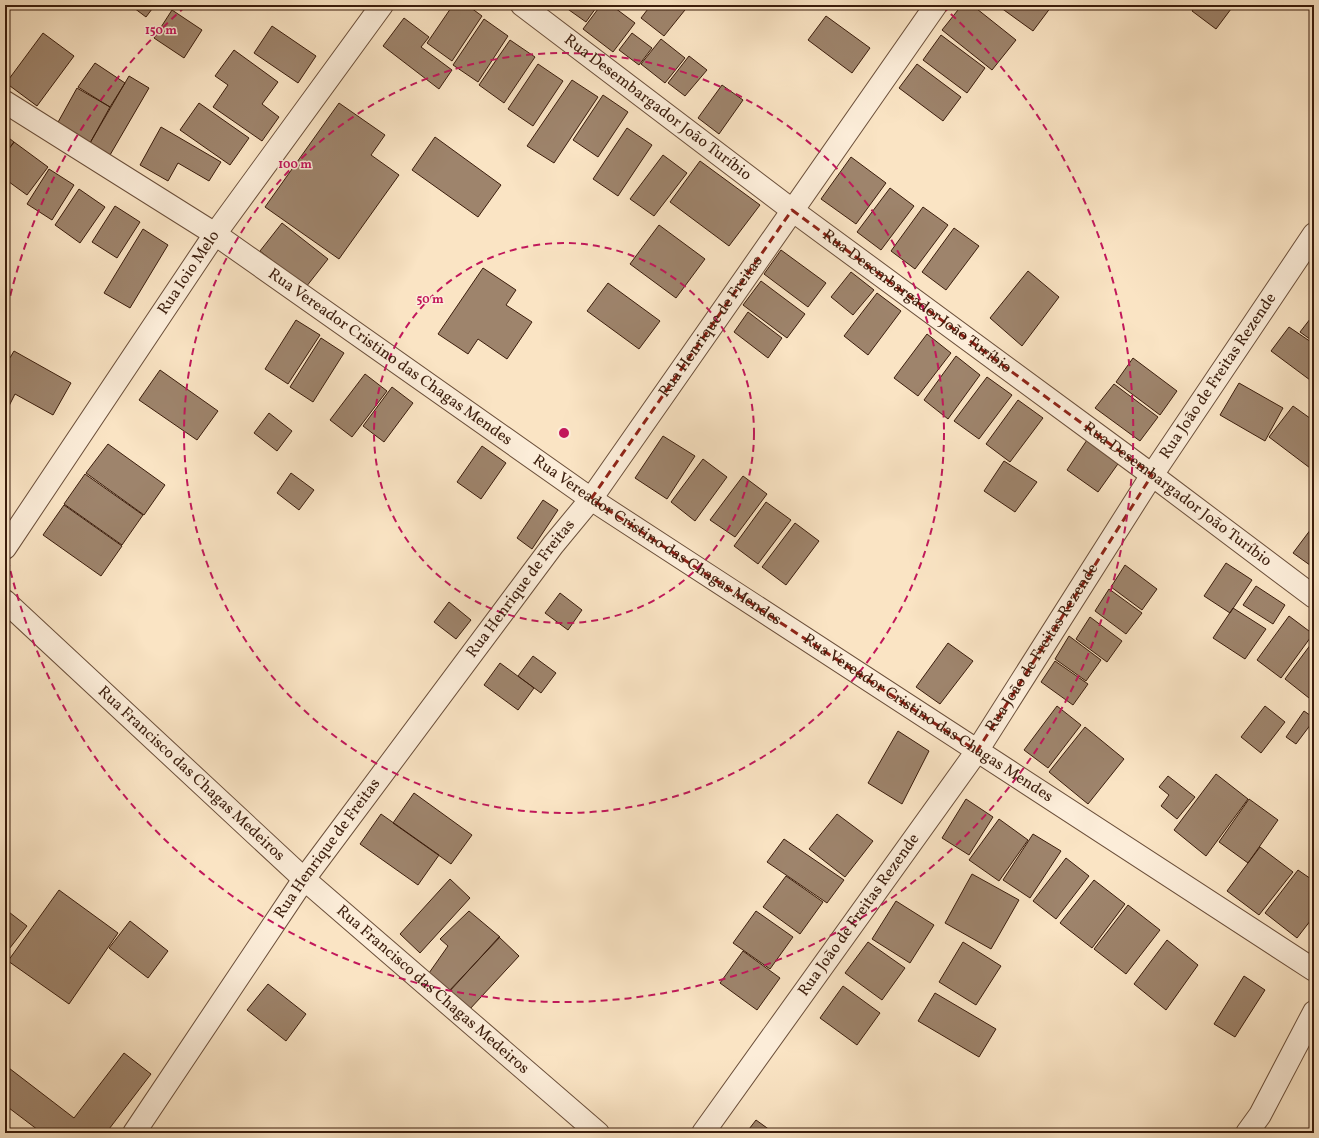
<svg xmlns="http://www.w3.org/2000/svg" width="1319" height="1138" font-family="Vollkorn,serif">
	<rect width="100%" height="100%" fill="#fae4c4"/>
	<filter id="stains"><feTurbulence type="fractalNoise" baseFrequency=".005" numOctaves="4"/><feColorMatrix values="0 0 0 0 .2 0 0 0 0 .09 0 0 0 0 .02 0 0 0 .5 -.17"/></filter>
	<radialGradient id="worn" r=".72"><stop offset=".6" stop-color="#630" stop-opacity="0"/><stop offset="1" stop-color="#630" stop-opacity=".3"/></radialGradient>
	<path fill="#9e846c" stroke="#3b1d0c" d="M130 5H155L146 17Z
		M453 5H467L482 16 452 61 427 43Z
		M562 5H598L586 22Z
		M601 5H611L635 23 613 52 583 29Z
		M651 5H689L664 36 641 18Z
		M962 5H972L1016 40 992 70 942 30Z
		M997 5H1047L1051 7 1033 31Z
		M1196 5H1234L1216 29 1192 11Z
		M172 10 202 30 184 58 154 38Z
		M826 16 870 48 852 73 808 40Z
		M404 18 429 37 421 47 452 70 439 89 383 46Z
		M484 19 508 36 478 82 453 65Z
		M272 26 316 56 298 83 254 53Z
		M43 33 74 56 37 106 6 83Z
		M632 33 652 48 639 65 619 50Z
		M941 35 985 68 967 93 923 60Z
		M661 39 685 58 665 83 641 64Z
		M510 40 535 57 504 103 479 85Z
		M234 50 278 82 262 104 279 117 262 141 213 107 228 85 215 76Z
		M689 56 707 70 685 96 668 83Z
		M95 63 125 83 110 107 78 87Z
		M538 64 563 81 533 126 508 109Z
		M917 64 961 97 943 121 899 88Z
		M129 76 149 88 110 155 90 143Z
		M572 80 598 97 554 163 527 146Z
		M722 85 743 100 719 134 698 118Z
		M77 88 110 107 90 143 57 124Z
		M603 95 628 112 598 157 573 140Z
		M199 103 249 138 230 165 180 130Z
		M339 103 385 135 371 155 399 175 339 259 265 207Z
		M161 127 221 162 209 181 178 163 168 181 140 165Z
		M627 128 652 145 618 196 593 179Z
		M5 135 14 142 5 154Z
		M435 137 501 185 478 217 412 170Z
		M14 142 48 167 27 195 5 179V154Z
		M663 155 687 173 654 216 630 199Z
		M851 157 886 183 856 224 821 199Z
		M700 161 760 205 729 246 670 202Z
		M49 169 74 185 52 220 27 204Z
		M890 188 914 206 881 250 857 232Z
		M79 189 105 207 80 243 55 225Z
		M115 206 140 222 117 258 92 242Z
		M923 207 948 225 915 269 891 251Z
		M282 223 328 259 306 287 260 251Z
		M659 225 705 259 676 298 630 264Z
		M954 228 979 246 946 290 922 272Z
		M143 229 168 245 130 308 104 293Z
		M781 250 826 283 808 307 764 274Z
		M483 268 516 290 506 305 532 322 507 359 478 339 468 354 438 334Z
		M1028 271 1059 297 1022 346 990 318Z
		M851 272 874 290 853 315 831 297Z
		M761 281 805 314 787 338 743 305Z
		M608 283 660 321 639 349 587 311Z
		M877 293 901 311 868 355 844 336Z
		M748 312 782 338 768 358 734 332Z
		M1314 314V342L1300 332Z
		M296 320 320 335 288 384 265 369Z
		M1289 327 1314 344V374L1310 380 1271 351Z
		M927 334 951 353 918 396 894 378Z
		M321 338 344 353 313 402 290 387Z
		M14 351 71 383 53 415 15 394 9 406 5 404V366Z
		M956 356 980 375 948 419 924 400Z
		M1133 358 1177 391 1160 415 1116 382Z
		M160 370 218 411 197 440 139 400Z
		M365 374 387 391 352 437 330 420Z
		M987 377 1012 395 979 439 954 421Z
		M1239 383 1283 408 1265 441 1220 415Z
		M1114 384 1158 417 1140 441 1095 408Z
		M392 387 413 403 384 442 363 426Z
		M1018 400 1043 418 1010 462 986 444Z
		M1293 406 1314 421V471L1269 437Z
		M269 413 292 431 277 451 254 433Z
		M663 436 695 456 667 499 635 478Z
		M1087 440 1120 461 1098 492 1067 470Z
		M108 444 165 485 144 515 86 473Z
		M482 446 506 463 481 499 457 482Z
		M703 459 727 477 695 521 671 502Z
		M1004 461 1037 482 1015 512 984 491Z
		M291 473 314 490 299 510 277 493Z
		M85 474 143 515 122 545 64 504Z
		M743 476 767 494 735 537 710 520Z
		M543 500 558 510 532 549 517 538Z
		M766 502 791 520 758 564 734 546Z
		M64 505 122 546 101 576 43 535Z
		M795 523 819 541 786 585 762 567Z
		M1314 525V568L1293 553Z
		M1226 563 1252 580 1230 613 1204 596Z
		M1125 565 1157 589 1142 610 1111 587Z
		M1256 586 1285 605 1273 624 1243 605Z
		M1109 589 1142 613 1126 634 1095 611Z
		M560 593 582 610 568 630 545 613Z
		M449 602 471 620 456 639 434 622Z
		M1233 608 1266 629 1245 659 1213 638Z
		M1289 616 1313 634 1281 678 1257 660Z
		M1090 617 1122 641 1107 662 1076 639Z
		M1069 636 1101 660 1086 681 1055 659Z
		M1314 640V691L1309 698 1285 679Z
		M948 643 973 661 940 704 916 687Z
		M533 656 556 673 541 693 518 676Z
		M1055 661 1088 684 1073 705 1041 682Z
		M500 663 534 688 518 710 484 685Z
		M1057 706 1081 725 1048 768 1024 750Z
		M1265 706 1285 722 1261 753 1241 737Z
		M1304 711 1314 718V720L1296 744 1286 737Z
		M1085 727 1124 759 1088 804 1049 772Z
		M898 731 929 751 902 804 868 783Z
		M1216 774 1248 799 1206 856 1174 830Z
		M1168 776 1195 797 1177 819 1161 806 1169 795 1159 787Z
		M414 793 472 835 451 864 393 823Z
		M966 799 993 817 969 855 942 838Z
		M1249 799 1278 820 1248 863 1219 842Z
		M381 814 439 855 418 885 360 844Z
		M837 814 873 841 845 877 809 849Z
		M999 819 1028 840 999 881 969 860Z
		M1033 834 1061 851 1030 898 1003 880Z
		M784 839 844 880 827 903 767 862Z
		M1260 847 1293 872 1259 915 1227 891Z
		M1066 858 1089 876 1056 919 1033 901Z
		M1298 870 1314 881V916L1297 938 1265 913Z
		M972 874 1019 900 991 949 945 923Z
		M786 876 823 902 800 934 763 907Z
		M450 879 470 898 420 953 400 934Z
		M1094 880 1125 904 1092 948 1060 923Z
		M59 890 118 933 69 1004 8 961Z
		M896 901 934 925 910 963 872 939Z
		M1128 905 1160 930 1126 974 1094 949Z
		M5 909 27 926 6 953 5 952Z
		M469 911 500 937 449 991 429 973 448 946 440 939Z
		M756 911 793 937 770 969 733 943Z
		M130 921 168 951 148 978 109 948Z
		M499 937 519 956 469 1010 449 992Z
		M1167 940 1198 965 1166 1010 1134 984Z
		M868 942 905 968 882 1000 845 973Z
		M963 942 1001 966 976 1005 939 982Z
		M743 951 780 978 757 1010 720 983Z
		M1244 976 1265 990 1235 1037 1214 1024Z
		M268 984 306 1014 286 1041 247 1010Z
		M843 986 880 1013 857 1045 820 1018Z
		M935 993 996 1029 979 1057 918 1021Z
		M124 1053 151 1074 106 1133H42L5 1105V1065L74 1118Z
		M756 1120 774 1133H746Z"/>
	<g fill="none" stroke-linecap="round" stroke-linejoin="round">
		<g stroke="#6b4f3a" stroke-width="24">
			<g id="minor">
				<path id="s1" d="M522 5 792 210 1152 475 1314 597"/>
				<path id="s2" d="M5 102 215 234 591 499 1314 970"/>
				<path id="s3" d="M5 548 215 234 382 5"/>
				<path id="s4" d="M5 601 304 879 598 1133"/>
				<path id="s5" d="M134 1133 304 879 553 545 591 499 936 5"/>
				<path id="s6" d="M703 1133 977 751 1152 475 1314 234"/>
				<path d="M1247 1133 1260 1115 1314 1012"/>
			</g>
		</g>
		<use href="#minor" stroke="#fcedd9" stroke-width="22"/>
	</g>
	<path fill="none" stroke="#8f2418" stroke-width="3" stroke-dasharray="8 5" stroke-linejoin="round" d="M792 210 1152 475 977 751 591 499Z"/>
	<g fill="none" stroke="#c2185b" stroke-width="2" stroke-dasharray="7 5">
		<circle cx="564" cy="433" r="190"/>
		<circle cx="564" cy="433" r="380"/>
		<path d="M5 319A570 570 0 0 1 186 6M942 6A570 570 0 1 1 5 547"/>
	</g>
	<g text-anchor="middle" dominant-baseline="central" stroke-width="3" stroke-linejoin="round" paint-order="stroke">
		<g font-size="16" fill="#3b1d0c" stroke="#fcedd9">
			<text stroke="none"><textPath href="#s1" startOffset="170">Rua Desembargador João Turíbio</textPath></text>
			<text stroke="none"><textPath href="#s3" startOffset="331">Rua Ioio Melo</textPath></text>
			<text stroke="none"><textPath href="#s1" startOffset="494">Rua Desembargador João Turíbio</textPath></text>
			<text stroke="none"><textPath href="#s5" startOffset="992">Rua Henrique de Freitas</textPath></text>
			<text stroke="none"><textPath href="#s2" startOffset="462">Rua Vereador Cristino das Chagas Mendes</textPath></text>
			<text stroke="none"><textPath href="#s6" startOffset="916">Rua João de Freitas Rezende</textPath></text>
			<text stroke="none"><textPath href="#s1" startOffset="818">Rua Desembargador João Turíbio</textPath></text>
			<text stroke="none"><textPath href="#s2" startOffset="786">Rua Vereador Cristino das Chagas Mendes</textPath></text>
			<text stroke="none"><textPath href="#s5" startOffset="668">Rua Henrique de Freitas</textPath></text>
			<text stroke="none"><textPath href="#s6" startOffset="592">Rua João de Freitas Rezende</textPath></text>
			<text stroke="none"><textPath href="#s2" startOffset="1110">Rua Vereador Cristino das Chagas Mendes</textPath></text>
			<text stroke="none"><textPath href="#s4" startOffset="254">Rua Francisco das Chagas Medeiros</textPath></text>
			<text stroke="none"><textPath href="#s5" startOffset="344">Rua Henrique de Freitas</textPath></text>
			<text stroke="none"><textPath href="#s6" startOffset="268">Rua João de Freitas Rezende</textPath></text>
			<text stroke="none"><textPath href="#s4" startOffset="578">Rua Francisco das Chagas Medeiros</textPath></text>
		</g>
	</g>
	<circle cx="564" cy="433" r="6" fill="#c2185b" stroke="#fcedd9" stroke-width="2"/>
	<g font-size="12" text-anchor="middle" font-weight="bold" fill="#c2185b" stroke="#fcedd9" stroke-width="3" stroke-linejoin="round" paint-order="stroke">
		<text x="161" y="34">150 m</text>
		<text x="295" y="168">100 m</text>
		<text x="430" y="303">50 m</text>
	</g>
	<rect width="1319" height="1138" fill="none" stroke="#fae4c4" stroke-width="20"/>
	<rect x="6" y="6" width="1307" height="1126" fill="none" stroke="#3b1d0c" stroke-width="2"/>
	<rect x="10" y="10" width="1299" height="1118" fill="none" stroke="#3b1d0c"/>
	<rect width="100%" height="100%" filter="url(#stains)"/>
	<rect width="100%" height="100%" fill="url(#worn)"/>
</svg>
